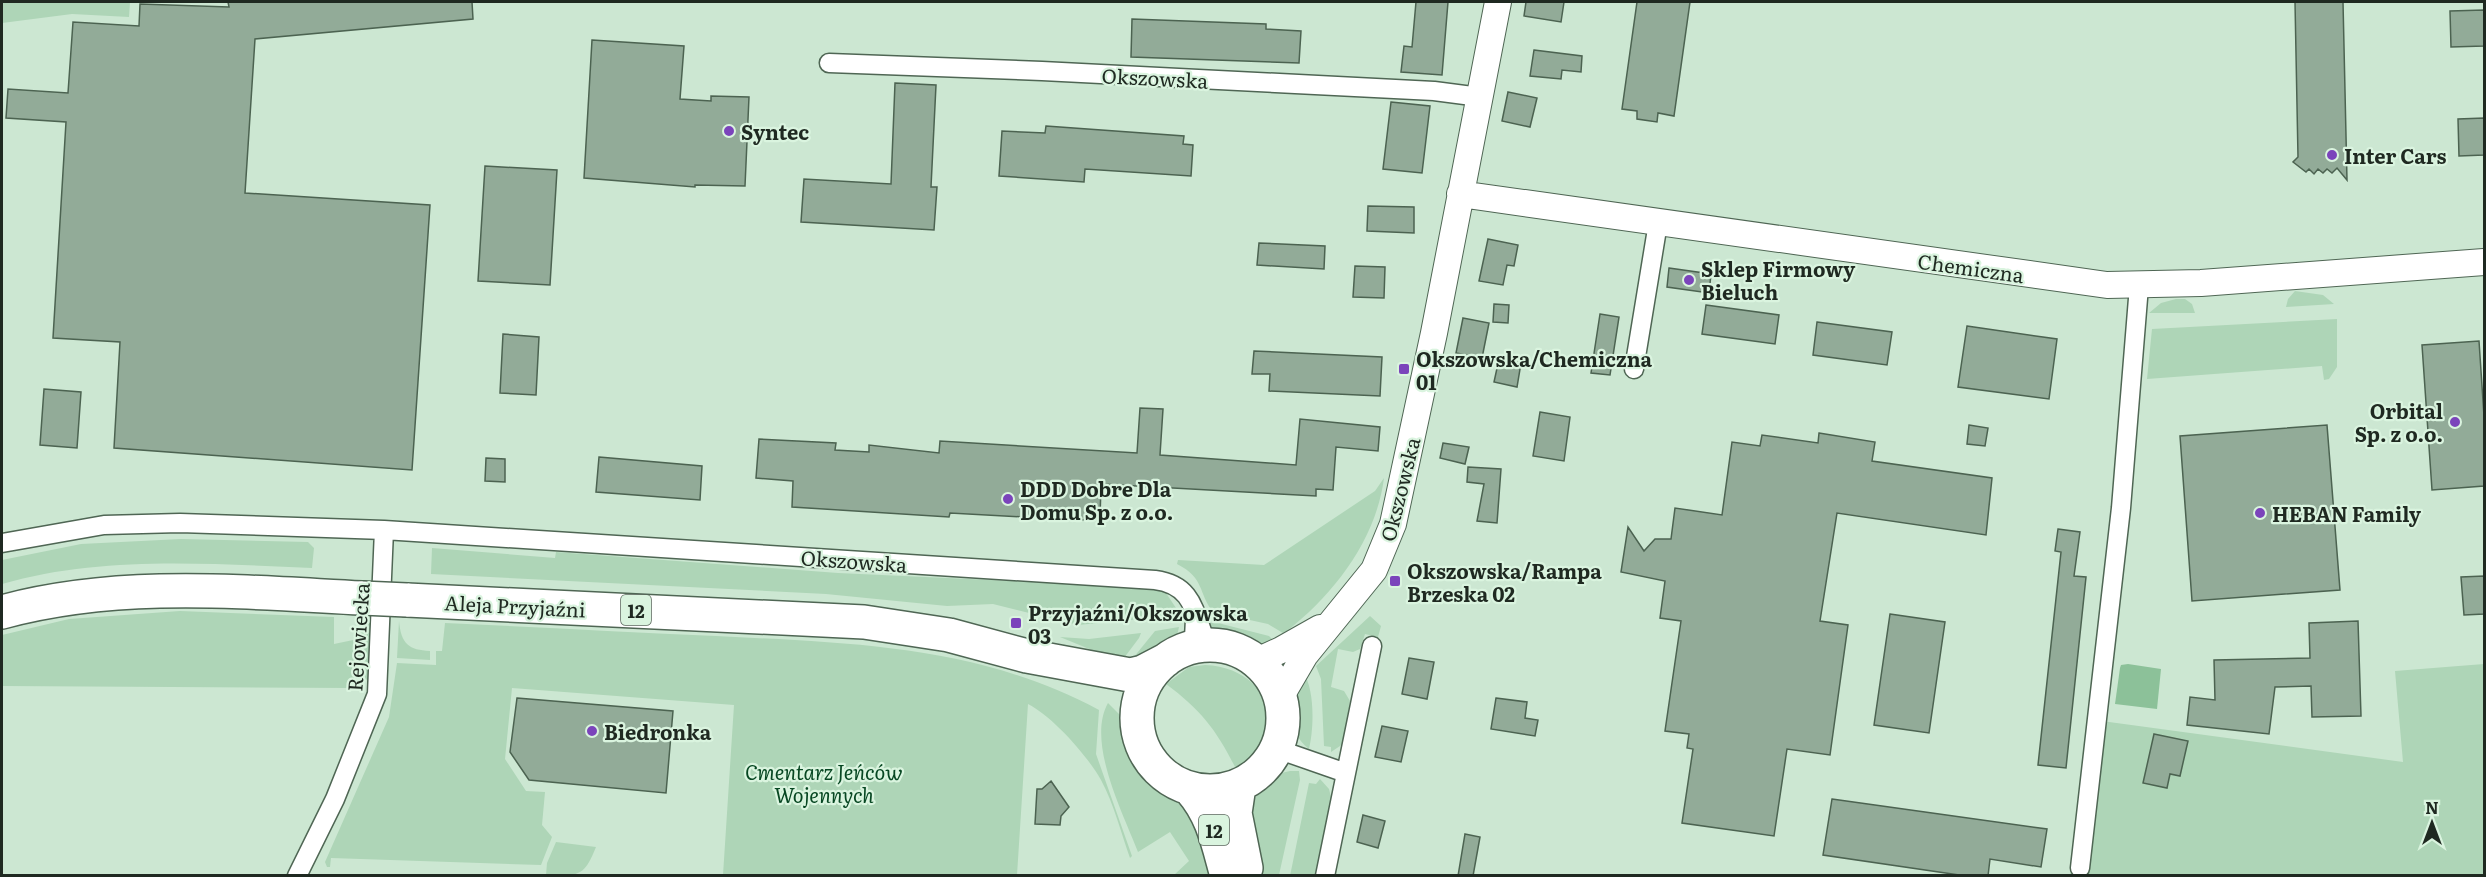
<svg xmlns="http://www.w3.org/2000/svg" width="2486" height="877" font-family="Literata,serif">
	<rect width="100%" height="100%" fill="#cce7d2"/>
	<path fill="#aed5b7" d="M2 2H130L129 17 72 14 2 23Z
		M2295 291 2323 295 2334 304 2286 307 2288 299Z
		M2176 299H2185L2192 304 2195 313H2149L2161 303Z
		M2337 319V367L2329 379 2324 380 2322 366 2147 379 2152 329Z
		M1384 478C1376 540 1334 594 1287 631L1283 633 1268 624 1213 612C1198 593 1205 578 1177 564L1178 560 1264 565 1375 491Z
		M181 539 308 542 314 548 312 568C210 564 102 555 2 584V560L81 544Z
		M432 548 555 558 556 552 838 573 1146 587 1166 593 1176 608 1171 609 1170 616 1078 625 993 604 947 606 826 594 431 574Z
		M180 611 334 617V644L358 639 366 620H373L370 680 354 678 351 688 2 686V635L69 619Z
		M1370 616 1381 626 1378 637 1365 634 1360 649 1353 652 1338 649 1331 687 1344 691 1350 701 1343 744 1331 752V747L1324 746 1321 679 1316 666Z
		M399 621C401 644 409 650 430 651V660L397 658Z
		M1214 622 1269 636 1275 642 1258 650C1239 644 1219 642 1208 624Z
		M445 623C535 627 626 632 716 636 850 643 978 645 1099 710L1096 754 1132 856 1130 858C1121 833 1114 804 1101 780 1087 755 1052 716 1028 704L1017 875H723L734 705 512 688 505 759 526 791 545 792 542 825 552 837 541 865 331 858 330 867H327L325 862 389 717 397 663 436 665V651H442Z
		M1179 627C1174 656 1149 659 1125 668L1155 631Z
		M1141 633 1139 638 1121 662 1060 637 1089 639Z
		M2484 664V875L2070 876 2087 719 2403 762 2395 671Z
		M1205 665C1272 668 1292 736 1239 775 1219 734 1204 712 1166 684L1189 667Z
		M1303 672C1315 689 1314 729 1309 749 1283 729 1292 698 1303 672Z
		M1108 703 1120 715 1130 751 1147 778 1198 814 1217 875H1174L1189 861 1170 832 1138 852C1123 813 1086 742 1108 703Z
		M1290 771H1299L1300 780 1279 875H1253L1248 807 1273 775Z
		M1320 779 1329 789 1332 801 1317 875 1290 876 1309 783 1316 784Z
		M556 842 596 847C584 877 579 876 546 875L547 863Z"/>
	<path fill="#8cc199" d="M2128 664 2161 669 2157 709 2115 704 2120 668 2121 665Z"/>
	<path fill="#92ab98" stroke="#4c6351" stroke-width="1.5" d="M228 2H472L473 19 255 39 245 193 430 205 412 470 114 448 120 342 53 338 66 122 6 118 8 89 68 93 73 22 139 26 140 4 229 7Z
		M1416 2H1448L1442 75 1401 72 1404 46 1412 47Z
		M1526 2H1564L1561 22 1524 16Z
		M1637 2H1690L1674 116 1658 113 1657 122 1637 119V111L1622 109Z
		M2295 2H2343L2347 180 2337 168 2332 173 2327 169 2323 173 2318 169 2314 174 2309 169 2306 172 2293 162 2298 157Z
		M2484 10V46L2451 47 2450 11Z
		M1132 19 1266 24V29L1301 31 1299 63 1131 57Z
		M592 40 684 46 680 99 711 101V96L749 97 745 186 695 185V187L584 178Z
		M1534 50 1582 56 1581 72 1562 70 1561 79 1530 76Z
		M895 83 936 85 931 187H937L934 230 801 222 804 179 891 184Z
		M1508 92 1537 98 1530 127 1502 121Z
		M1391 102 1430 106 1422 173 1383 169Z
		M2484 118V155L2459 156 2458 119Z
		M1046 126 1184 136 1183 144 1193 145 1191 176 1085 169 1084 182 999 176 1002 131 1045 133Z
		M485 166 557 170 550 285 478 281Z
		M1368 206 1414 207V233L1367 231Z
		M1488 239 1518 245 1514 266 1507 265 1503 285 1479 281Z
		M1259 243 1325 246 1324 269 1257 265Z
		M1355 266 1385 267 1384 298 1353 297Z
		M1669 268 1711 274 1709 293 1667 287Z
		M1494 304 1509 305 1508 323 1493 322Z
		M1706 305 1779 315 1775 344 1702 334Z
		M1600 314 1619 317 1610 375 1591 373Z
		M1463 318 1489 323 1482 358 1456 353Z
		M1817 322 1892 332 1887 365 1813 355Z
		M1967 326 2057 339 2049 399 1958 387Z
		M503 334 539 337 536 395 500 393Z
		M2479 341 2484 416V486L2432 490 2422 345Z
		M1254 351 1382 357 1380 396 1269 391 1270 374H1252Z
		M1499 359 1521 363 1517 387 1494 382Z
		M44 389 81 392 77 448 40 445Z
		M1140 408 1163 409 1160 455 1296 465 1300 419 1380 427 1378 451 1336 447 1333 490 1316 489V496L1101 484 1100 519 1078 520 950 513 949 517 792 507 793 481 756 478 759 439 836 443 835 450 869 452V445L939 453 940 441 1137 453Z
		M1540 412 1570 417 1564 461 1533 456Z
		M1969 425 1988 428 1985 446 1967 444Z
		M2327 425 2340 590 2192 601 2180 436Z
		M1819 433 1875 442 1872 461 1992 478 1986 535 1837 513 1820 621 1848 625 1830 755 1787 749 1774 836 1682 823 1693 749 1687 748 1689 734 1665 731 1681 621 1660 618 1665 581 1621 572 1628 527 1644 551 1655 539H1671L1675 508 1722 515 1732 442 1760 446 1762 435 1818 443Z
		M1443 443 1469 447 1465 464 1440 458Z
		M599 457 702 466 700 500 596 492Z
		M486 458 505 459V482L485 481Z
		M1468 467 1501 469 1497 523 1477 521 1484 484 1467 482Z
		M2058 529 2080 532 2074 576 2086 577 2066 768 2038 765 2061 552 2055 551Z
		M2484 576V614L2464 615 2461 577Z
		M1890 614 1945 622 1929 733 1874 725Z
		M2358 621 2361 716 2312 717 2311 686 2275 687 2269 734 2187 725 2190 697 2215 700 2214 660 2310 658 2309 623Z
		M1409 658 1434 662 1427 699 1402 694Z
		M517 698 673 711 666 793 529 780 510 752Z
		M1496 698 1527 702 1525 718 1538 720 1535 736 1491 729Z
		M1382 726 1408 731 1401 762 1375 757Z
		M2154 734 2188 741 2180 776 2170 774 2167 788 2143 783Z
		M1051 781 1069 807 1061 816 1060 825 1035 824 1037 789H1042Z
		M1832 799 2047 829 2041 867 1990 859 1988 876H1966L1823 855Z
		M1363 815 1385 821 1378 848 1357 842Z
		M1465 834 1480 837 1473 876H1458Z"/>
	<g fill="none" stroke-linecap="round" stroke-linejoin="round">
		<g stroke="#4f6654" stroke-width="21">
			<path id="street" d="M829 63 1042 71 1434 91 1480 97
				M1634 369 1658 223
				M2 543 104 525 180 523 384 530 1155 580C1194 585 1194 613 1207 645
				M1189 648 1194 638 1195 619
				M1277 749 1346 773
				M2080 868 2121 508 2139 286
				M297 876 335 799 377 694 384 530
				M1325 876 1372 646"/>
		</g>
		<g stroke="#4f6654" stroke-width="28">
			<path id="secondary" d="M1460 194 2107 285 2201 283 2484 262
				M1257 661 1281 650 1320 628
				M1281 696 1305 655 1374 570 1393 524 1434 333 1498 2"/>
		</g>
		<g stroke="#4f6654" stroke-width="36">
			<path id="highway" d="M407 600 864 622 949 635 1027 656 1130 675 1143 672 1166 660
				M2 612C120 580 242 592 362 598
				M1137 718a73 73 0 1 1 146 0a73 73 0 1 1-146 0Z
				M1239 786 1235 813 1246 868
				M1191 790C1213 815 1218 844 1227 876"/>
		</g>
		<use href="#street" stroke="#fff" stroke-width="18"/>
		<use href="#secondary" stroke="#fff" stroke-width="26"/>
		<use href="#highway" stroke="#fff" stroke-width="33"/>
		<g stroke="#4f6654" stroke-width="36" stroke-linecap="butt">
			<path id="highway-bridge" d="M362 598 407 600"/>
		</g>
		<use href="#highway-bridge" stroke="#fff" stroke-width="33"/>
	</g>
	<g fill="#7b44bb" stroke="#daf4df" stroke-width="2">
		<circle cx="729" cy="131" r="6"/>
		<circle cx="2332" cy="155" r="6"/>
		<circle cx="1689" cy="280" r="6"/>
		<rect x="1398" y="363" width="12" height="12" rx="3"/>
		<circle cx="2455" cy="422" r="6"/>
		<circle cx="1008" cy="499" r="6"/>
		<circle cx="2260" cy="513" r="6"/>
		<rect x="1389" y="575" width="12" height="12" rx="3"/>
		<rect x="1010" y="617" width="12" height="12" rx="3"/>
		<circle cx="592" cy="731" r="6"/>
	</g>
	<g text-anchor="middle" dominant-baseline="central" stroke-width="4.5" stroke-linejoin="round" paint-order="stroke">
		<g fill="#daf4df" stroke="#57665a" stroke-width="1.5">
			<rect x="621" y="595" width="30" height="30" rx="4.5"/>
			<rect x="1199" y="815" width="30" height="30" rx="4.5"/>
		</g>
		<g font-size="18" font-weight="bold" fill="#1f2921">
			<text x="636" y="610">12</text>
			<text x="1214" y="830">12</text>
		</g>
		<g font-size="20" fill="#1f2921" stroke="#daf4df">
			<text transform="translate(1155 77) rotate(3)">Okszowska</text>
			<text transform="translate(1971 267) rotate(8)">Chemiczna</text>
			<text transform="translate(1399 489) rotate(-76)">Okszowska</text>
			<text transform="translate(854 560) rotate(4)">Okszowska</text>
			<text transform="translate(515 605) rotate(3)">Aleja Przyjaźni</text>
			<text transform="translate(357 637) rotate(-86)">Rejowiecka</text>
		</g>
		<g font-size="20" font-weight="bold" fill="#1f2921" stroke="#daf4df" text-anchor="start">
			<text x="741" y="131">Syntec</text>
			<text x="2344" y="155">Inter Cars</text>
			<text x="1701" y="268">Sklep Firmowy<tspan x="1701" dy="23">Bieluch</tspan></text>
			<text x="1416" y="358">Okszowska/Chemiczna<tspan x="1416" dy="23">01</tspan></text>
			<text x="2443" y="410" text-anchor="end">Orbital<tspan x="2443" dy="23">Sp. z o.o.</tspan></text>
			<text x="1020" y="488">DDD Dobre Dla<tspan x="1020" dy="23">Domu Sp. z o.o.</tspan></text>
			<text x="2272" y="513">HEBAN Family</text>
			<text x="1407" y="570">Okszowska/Rampa<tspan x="1407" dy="23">Brzeska 02</tspan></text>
			<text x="1028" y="612">Przyjaźni/Okszowska<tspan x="1028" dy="23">03</tspan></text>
			<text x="604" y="731">Biedronka</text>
		</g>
		<g font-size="20" font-style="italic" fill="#074722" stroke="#daf4df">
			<text x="824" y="771">Cmentarz Jeńców<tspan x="824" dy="23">Wojennych</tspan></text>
		</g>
	</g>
	<rect width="2486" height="877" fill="none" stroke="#1f2921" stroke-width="6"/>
	<g transform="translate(2432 823)" stroke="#daf4df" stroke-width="4.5" paint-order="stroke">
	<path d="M0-4.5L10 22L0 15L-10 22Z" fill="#1f2921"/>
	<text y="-9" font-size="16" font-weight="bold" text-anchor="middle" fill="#1f2921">N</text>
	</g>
</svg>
